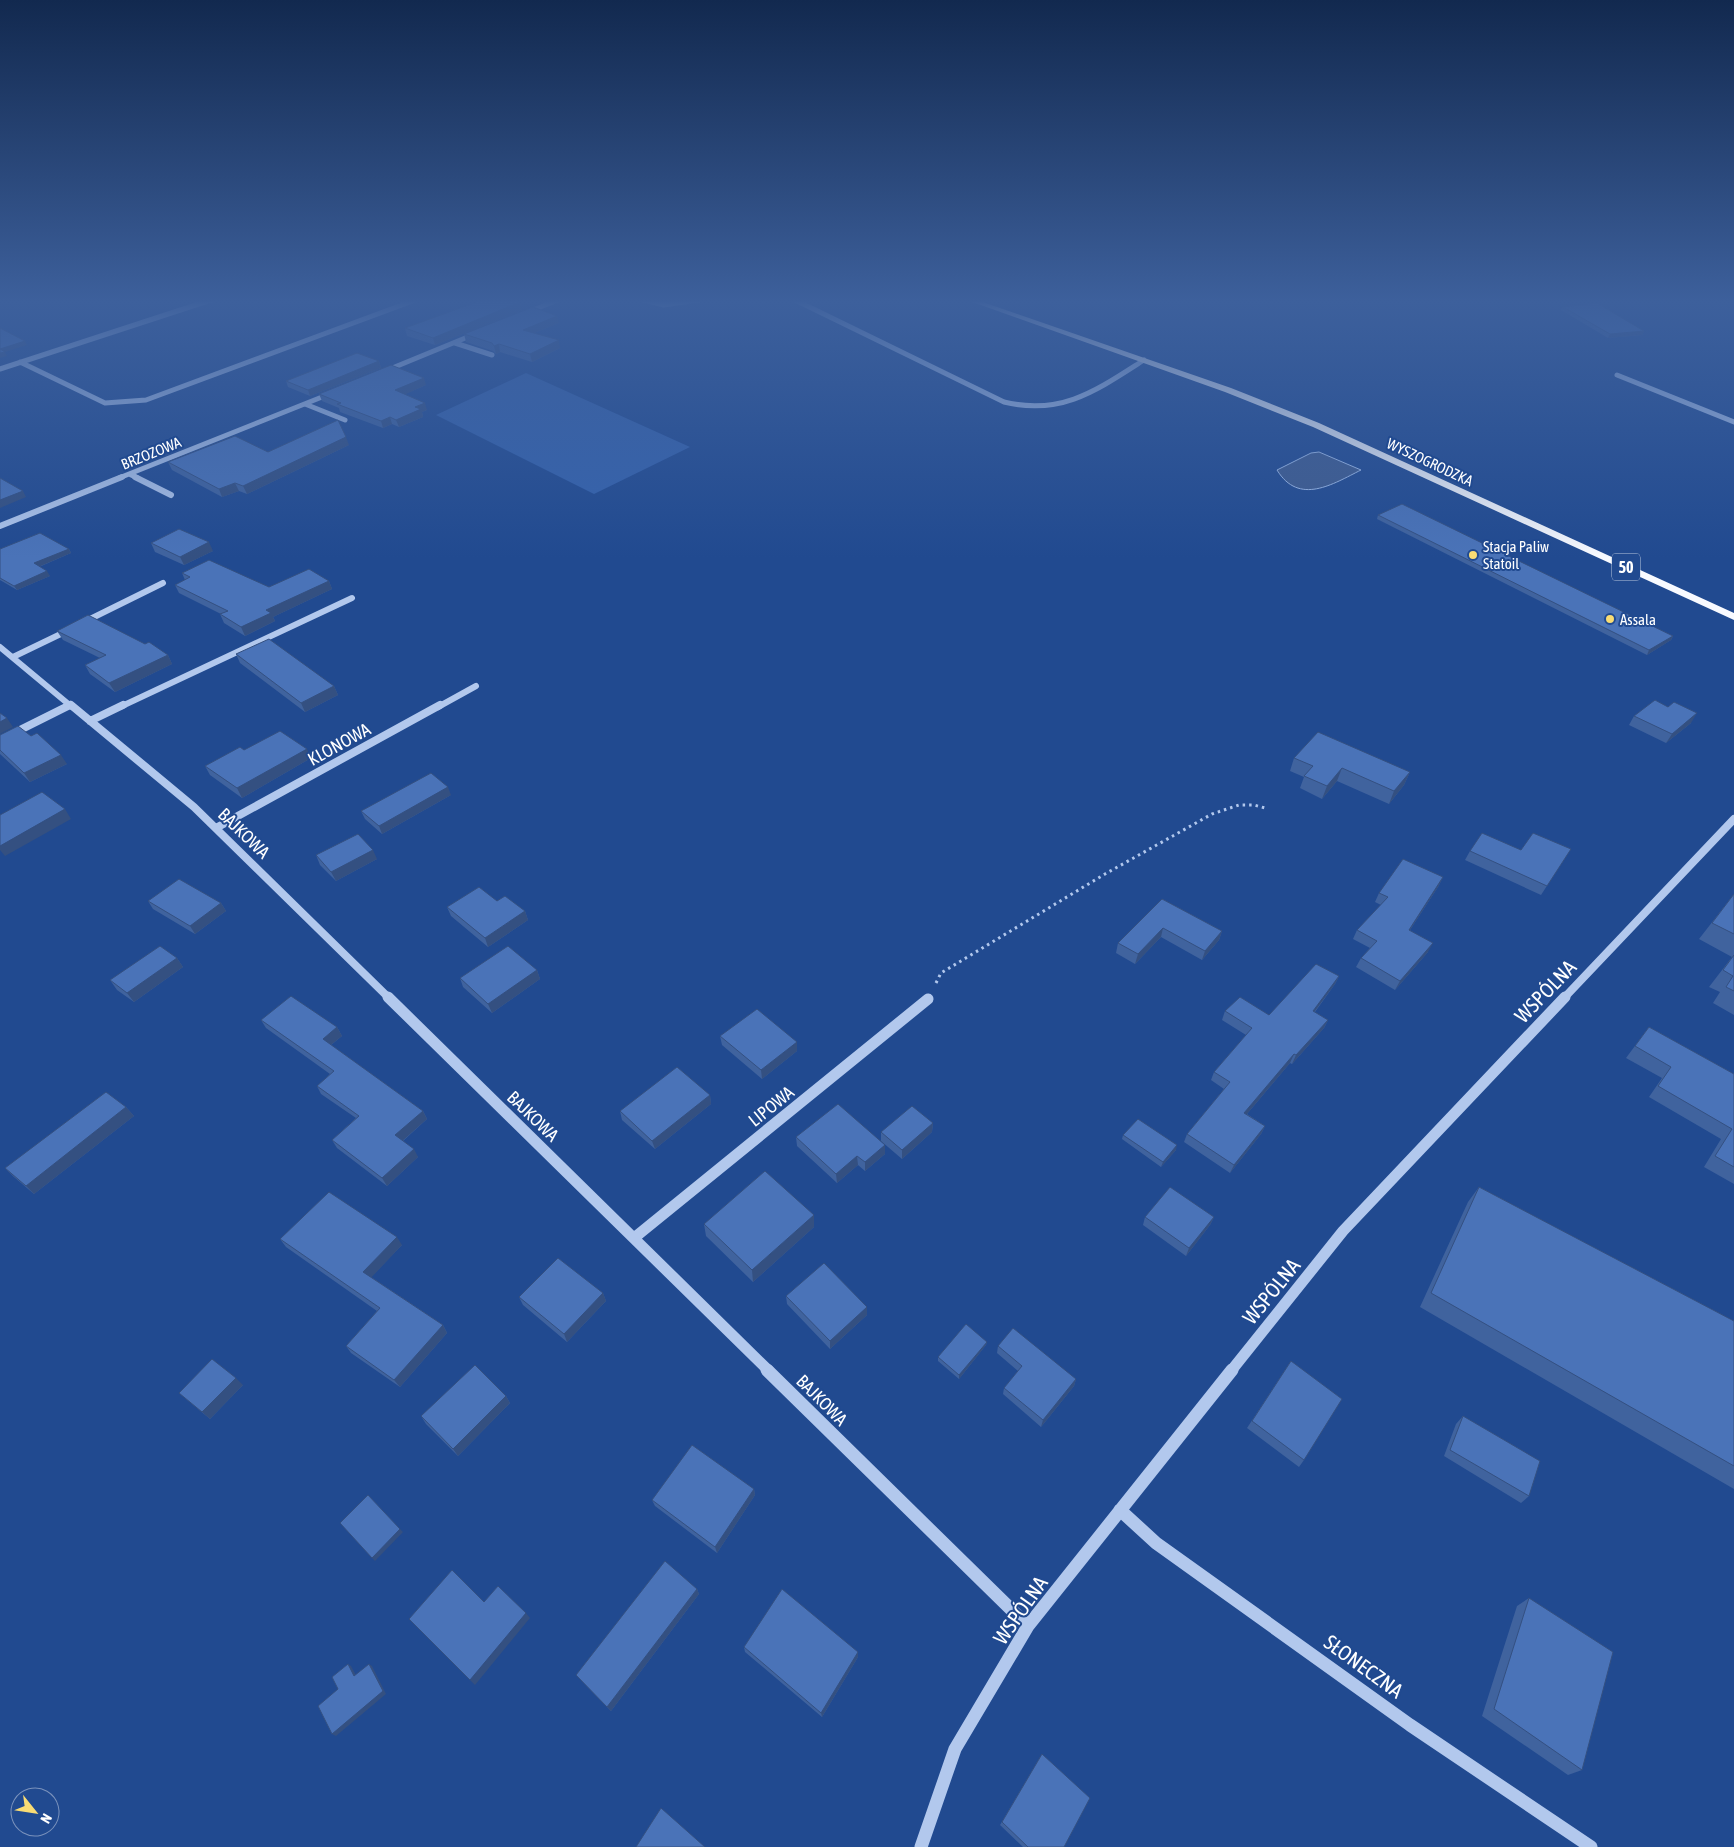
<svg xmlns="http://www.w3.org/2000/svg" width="1734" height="1847" font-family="'Asap Condensed',sans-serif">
	<rect width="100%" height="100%" fill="#214a90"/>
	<path fill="#3563ae" d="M526 373 690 447 594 494 436 415Z"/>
	<path fill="#3f5c8f" stroke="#a6c2ee" d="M1319 452 1361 470C1333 484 1299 506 1277 470L1311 453Z"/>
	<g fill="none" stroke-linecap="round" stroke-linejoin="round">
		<path stroke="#b2c8ed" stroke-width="3" stroke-dasharray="2.5 4" stroke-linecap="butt" d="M936 983 941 973 1105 874 1212 814 1239 805H1254L1265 808"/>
		<path stroke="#b2c8ed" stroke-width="5" d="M639 299 664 305 704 299
			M793 299 1004 402C1062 416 1097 390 1144 360
			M526 313 560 299
			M455 343 492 355
			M20 362 105 403 146 400 418 299
			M0 369 214 299
			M385 371 475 334
			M1617 375 1734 422
			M305 404 345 420
			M131 475 138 478
			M119 478 332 393"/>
		<path stroke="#b2c8ed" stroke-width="6" d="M135 477 171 495
			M0 526 122 477
			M82 623 163 583
			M0 647 72 707
			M13 657 69 630
			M67 707 71 705
			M120 707 352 598
			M438 707 476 686"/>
		<path stroke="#b2c8ed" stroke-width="8" d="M71 705 194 807 389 998
			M90 721 123 705
			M0 740 70 705
			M216 828 440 705
			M1564 998 1734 819"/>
		<path stroke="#b2c8ed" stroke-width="11" d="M388 997 769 1371
			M634 1238 928 999
			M1231 1371 1343 1231 1565 997"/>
		<path stroke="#b2c8ed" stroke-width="13" d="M767 1370 1028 1626
			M1120 1510 1156 1543 1410 1725 1591 1847
			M921 1847 955 1749 1028 1626 1232 1370"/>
		<path fill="#f8faff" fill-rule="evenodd" d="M964 299H974L1231 388 1319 423 1734 613V620L1313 427 1225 392Z"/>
	</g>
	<path fill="#40639e" d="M520 302 522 310 435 345 407 336 405 328Z
		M1563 307 1644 331 1642 335 1608 338 1561 310Z
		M559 323 534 333 560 348 532 362 500 352 496 354 493 351 466 342 464 334Z
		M379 361 381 368 310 396 288 387 286 381Z
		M426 385 405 394 427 410 422 412 423 417 399 427 392 424 383 428 340 412 339 408 322 401 319 394Z
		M349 445 247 494 239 491 222 497 172 470 168 462Z
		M1378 515 1673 636 1671 640 1647 655 1377 519Z
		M151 543 213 551 184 565 155 552Z
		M0 549H69L71 553 39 567 50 576 17 590 0 580Z
		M182 573 269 587 329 581 332 589 273 617 275 621 245 636 224 623 220 614H221L179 593 175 585 185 580Z
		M57 631 145 644 168 655 172 664 115 692 90 674 85 665 100 658 63 640Z
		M236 654 334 686 338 695 305 712 240 663Z
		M1634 716 1691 723 1666 743 1629 725Z
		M0 735 67 764 30 782 0 754Z
		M244 750 311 758 242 798 210 775 205 766Z
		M1294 758 1410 772 1404 785 1389 804 1337 781 1322 799 1300 788 1304 777 1290 771Z
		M451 795 382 834 365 819 361 811Z
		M1521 850 1565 858 1541 895 1465 860 1470 851Z
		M316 855 377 859 336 881 320 865Z
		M1443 877 1438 887 1410 930 1428 952 1395 990 1356 967 1361 958 1370 948 1353 939 1357 930 1381 905 1375 902 1379 893Z
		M1734 894V1015L1713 1003 1720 992 1709 987 1732 957 1699 939Z
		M1162 899 1222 931 1219 940 1202 960 1161 937 1135 964 1116 953 1118 943Z
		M148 901 221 903 226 911 195 934 153 909Z
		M497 901 525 911 528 920 488 947 451 916 447 907Z
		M177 958 183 967 134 1002 117 990 110 980Z
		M537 970 540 979 492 1013 463 987 460 978Z
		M1339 976 1335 984 1315 1012 1328 1020 1324 1028 1292 1064 1290 1063 1247 1114 1265 1126 1261 1134 1230 1173 1184 1142 1187 1134 1224 1089 1211 1080 1214 1072 1246 1035 1222 1020 1225 1011 1269 1015Z
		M261 1020 337 1027 342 1036 331 1045 423 1111 427 1119 403 1141 418 1157 387 1186 337 1148 332 1140 356 1118 321 1094 317 1086 330 1074 266 1028Z
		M1649 1027 1734 1074V1184L1704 1167 1721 1139 1649 1097 1662 1078 1626 1058Z
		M720 1036 797 1051 762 1079 722 1045Z
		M710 1095 711 1104 655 1149 622 1120 620 1111Z
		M126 1107 134 1116 34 1194 14 1177 5 1168Z
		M933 1123 932 1132 902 1159 881 1141V1132Z
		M1123 1135 1176 1150 1161 1167 1122 1139Z
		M796 1137 885 1154 865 1171 858 1165 837 1183 797 1146Z
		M1479 1187 1734 1321V1489L1420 1307 1468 1202Z
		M1145 1217H1214L1210 1225 1186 1256 1143 1225Z
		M704 1224 814 1227 753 1282 706 1236Z
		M280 1239 402 1245 371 1277 443 1325 447 1333 400 1387 351 1353 346 1346 377 1311 286 1247Z
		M603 1293 606 1301 567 1342 523 1305 519 1297Z
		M786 1296 867 1315 830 1349 787 1304Z
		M987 1342 986 1345 959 1379 938 1361V1357Z
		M998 1346 1076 1379 1074 1386 1041 1427 1003 1394 1004 1388 1018 1371 997 1353Z
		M1291 1361 1304 1460 1299 1467 1247 1428Z
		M243 1385 210 1419 179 1393Z
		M506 1396 510 1403 458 1456 426 1424 421 1416Z
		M1463 1416 1529 1496 1521 1503 1444 1456 1456 1424Z
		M754 1489 755 1495 717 1553 655 1506 652 1500Z
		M697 1589 699 1594 611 1711 576 1675Z
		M1529 1598 1582 1770 1568 1775 1482 1716 1517 1606Z
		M744 1647 858 1652V1657L822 1717 745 1652Z
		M1042 1754 1064 1847H1023L1000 1825Z"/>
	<path fill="#345081" d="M520 302 522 310 435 345 433 338Z
		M557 316 559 323 524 337 523 330Z
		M1644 331 1642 335 1608 338 1610 334Z
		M559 340 560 348 532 362 530 354Z
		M25 341 27 345 2 353 0 349Z
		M499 344 500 352 496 354 494 346Z
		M5 352 7 356 0 358V353Z
		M379 361 381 368 310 396 308 390Z
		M424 378 426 385 397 398 395 390Z
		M425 403 427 410 422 412 423 417 399 427 396 420 415 407Z
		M390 417 392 424 383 428 381 421Z
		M346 437 349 445 247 494 243 486Z
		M235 483 239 491 222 497 219 489Z
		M23 491 26 497 0 508V500Z
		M209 542 213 551 184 565 180 557Z
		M69 549 71 553 36 568 34 563Z
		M47 571 50 576 17 590 14 586Z
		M329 581 332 589 273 617 275 621 245 636 241 627 266 610Z
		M1673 636 1671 640 1647 655 1649 650Z
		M168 655 172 664 115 692 109 683Z
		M334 686 338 695 305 712 301 703Z
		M1697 713 1691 723 1666 743 1672 734Z
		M7 718 13 727 0 734V722Z
		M307 749 311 758 242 798 237 788Z
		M61 755 67 764 30 782 24 773Z
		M1342 768 1337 781 1322 799 1327 786Z
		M1410 772 1404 785 1389 804 1394 791Z
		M448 787 451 795 382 834 379 826Z
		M65 809 71 819 5 856 0 850V846Z
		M373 850 377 859 336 881 331 872Z
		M1443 877 1438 887 1404 939 1409 930Z
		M221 903 226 911 195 934 190 926Z
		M525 911 528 920 488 947 485 938Z
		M1163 928 1161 937 1135 964 1138 954Z
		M1222 931 1219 940 1202 960 1205 951Z
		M1433 943 1428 952 1395 990 1400 981Z
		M177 958 183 967 134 1002 127 993Z
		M537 970 540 979 492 1013 488 1004Z
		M1339 976 1335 984 1309 1019 1313 1011Z
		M1328 1020 1324 1028 1292 1064 1296 1055Z
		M337 1027 342 1036 327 1048 323 1039Z
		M797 1042V1051L762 1079 761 1070Z
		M1294 1054 1290 1063 1241 1121 1244 1113Z
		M710 1095 711 1104 655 1149 652 1141Z
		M126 1107 134 1116 34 1194 26 1186Z
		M423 1111 427 1119 400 1143 395 1135Z
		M933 1123 932 1132 902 1159V1150Z
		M1265 1126 1261 1134 1230 1173 1234 1165Z
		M885 1145V1154L865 1171V1162Z
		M1177 1145 1176 1150 1161 1167 1163 1162Z
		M414 1149 418 1157 387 1186 382 1178Z
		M857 1156 858 1165 837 1183 836 1174Z
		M814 1215V1227L753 1282 752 1270Z
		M1214 1217 1210 1225 1186 1256 1189 1248Z
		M397 1237 402 1245 369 1280 363 1272Z
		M603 1293 606 1301 567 1342 564 1334Z
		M867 1307V1315L830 1349V1341Z
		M443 1325 447 1333 400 1387 394 1380Z
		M987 1342 986 1345 959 1379V1375Z
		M236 1378 243 1385 210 1419 202 1412Z
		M1076 1379 1074 1386 1041 1427 1043 1420Z
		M506 1396 510 1403 458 1456 453 1449Z
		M754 1489 755 1495 717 1553 715 1547Z
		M400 1529 403 1532 375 1561 372 1558Z
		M697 1589 699 1594 611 1711 607 1707Z
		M526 1613 530 1618 475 1685 470 1680Z
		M858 1652V1657L822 1717 821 1713Z
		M348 1664 351 1666 358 1679 354 1676Z
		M369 1664 372 1666 386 1694 336 1736 332 1734Z"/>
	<path fill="#4a73b8" stroke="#345081" d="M485 299H511L520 302 433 338 405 328Z
		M1597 303 1644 331 1610 334 1563 307Z
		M533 307 557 316 523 330 559 340 530 354 499 344 494 346 492 343 464 334Z
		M0 328 25 341 0 349Z
		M0 349 5 352 0 353Z
		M357 353 379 361 308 390 286 381Z
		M391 365 424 378 395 390 425 403 415 407 421 409 396 420 390 417 381 421 337 404 341 403 319 394Z
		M338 420 346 437 243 486 235 483 219 489 168 462 235 436 268 452Z
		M0 478 23 491 0 500Z
		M1402 504 1673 636 1649 650 1378 515Z
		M179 529 209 542 180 557 151 543Z
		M40 533 69 549 34 563 47 571 14 586 0 578V549Z
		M209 560 269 587 309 569 329 581 266 610 271 613 241 627 220 614 228 611 175 585 190 577 182 573Z
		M88 615 145 644 149 642 168 655 109 683 85 665 106 655 57 631Z
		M269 639 334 686 301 703 236 654Z
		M1655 700 1668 707 1674 702 1697 713 1672 734 1634 716Z
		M0 713 7 718 0 722Z
		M18 726 31 736 37 733 61 755 24 773 0 750V735Z
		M280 731 307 749 237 788 205 766 240 747 244 750Z
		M1318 732 1410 772 1394 791 1342 768 1327 786 1304 776 1313 766 1294 758Z
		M431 773 448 787 379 826 361 811Z
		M42 792 65 809 0 846V815Z
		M1482 833 1521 850 1533 833 1571 849 1547 886 1470 851Z
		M358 834 373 850 331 872 316 855Z
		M1403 859 1443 877 1409 930 1433 943 1400 981 1361 958 1377 941 1357 930 1388 897 1379 893Z
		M179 879 221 903 190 926 148 901Z
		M479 887 497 901 505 896 525 911 485 938 447 907Z
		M1734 894V934L1712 923Z
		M1162 899 1222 931 1205 951 1163 928 1138 954 1118 943Z
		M160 946 177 958 127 993 110 980Z
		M508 946 537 970 488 1004 460 978Z
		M1734 955V991L1726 987 1733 976 1723 970Z
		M1316 964 1339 976 1313 1011 1328 1020 1296 1055 1294 1054 1244 1113 1265 1126 1234 1165 1187 1134 1230 1082 1214 1072 1252 1028 1225 1011 1240 997 1269 1015Z
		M291 996 337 1027 323 1039 423 1111 395 1135 414 1149 382 1178 332 1140 359 1116 317 1086 334 1071 261 1020Z
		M757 1009 797 1042 761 1070 720 1036Z
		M1649 1027 1734 1074V1167L1715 1156 1732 1129 1658 1086 1671 1067 1635 1046Z
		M677 1067 710 1095 652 1141 620 1111Z
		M106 1092 126 1107 26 1186 5 1168Z
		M838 1104 885 1145 865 1162 857 1156 836 1174 796 1137Z
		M912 1106 933 1123 902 1150 881 1132Z
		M1138 1119 1177 1145 1163 1162 1123 1135Z
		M765 1171 814 1215 752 1270 704 1224Z
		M1170 1187 1214 1217 1189 1248 1145 1217Z
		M1479 1187 1734 1321V1466L1431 1293Z
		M329 1192 397 1237 363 1272 443 1325 394 1380 346 1346 380 1308 280 1239Z
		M558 1258 603 1293 564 1334 519 1297Z
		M824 1263 867 1307 830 1341 786 1296Z
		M966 1324 987 1342 959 1375 938 1357Z
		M1013 1328 1076 1379 1043 1420 1004 1388 1022 1366 998 1346Z
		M212 1359 236 1378 202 1412 179 1393Z
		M1291 1361 1342 1399 1304 1460 1252 1421Z
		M475 1365 506 1396 453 1449 421 1416Z
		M1463 1416 1540 1461 1529 1496 1450 1450Z
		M692 1445 754 1489 715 1547 652 1500Z
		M368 1495 400 1529 372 1558 340 1523Z
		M665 1561 697 1589 607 1707 576 1675Z
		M452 1570 484 1602 498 1586 526 1613 470 1680 409 1619Z
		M782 1589 858 1652 821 1713 744 1647Z
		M1529 1598 1613 1652 1582 1770 1494 1709Z
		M348 1664 354 1676 369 1664 383 1691 332 1734 318 1706 338 1689 332 1677Z
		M1042 1754 1090 1798 1064 1847H1028L1002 1822Z
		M661 1808 705 1847H636Z"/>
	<linearGradient id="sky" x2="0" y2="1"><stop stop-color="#12294f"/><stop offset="0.54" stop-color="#3d609c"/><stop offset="1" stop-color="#3d609c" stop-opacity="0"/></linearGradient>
	<rect width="1734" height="558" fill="url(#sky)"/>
	<g fill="#f9dc74" stroke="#214a90" stroke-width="2">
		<circle cx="1473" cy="555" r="5"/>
		<circle cx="1610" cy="619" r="5"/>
	</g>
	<g text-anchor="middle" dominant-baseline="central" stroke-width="4" stroke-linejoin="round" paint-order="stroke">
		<g font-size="15" fill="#fff" stroke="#214a90">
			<text transform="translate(151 453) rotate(-22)">BRZOZOWA</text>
			<text transform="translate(1430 462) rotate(25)">WYSZOGRODZKA</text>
		</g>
		<g font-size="15" fill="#fff" stroke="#214a90" text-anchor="start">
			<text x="1483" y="546">Stacja Paliw<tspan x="1483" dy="17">Statoil</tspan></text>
			<text x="1620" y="619">Assala</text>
		</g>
		<rect fill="#214a90" stroke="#bcc9de" stroke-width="1" x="1612" y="553.5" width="28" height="27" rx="4"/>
		<g font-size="16" font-weight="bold" fill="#fff">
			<text x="1626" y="567">50</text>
		</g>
		<g font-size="18" fill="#fff" stroke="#214a90">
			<text transform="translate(339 744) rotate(-29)">KLONOWA</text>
			<text transform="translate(244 833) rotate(44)">BAJKOWA</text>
			<text transform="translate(771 1106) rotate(-39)">LIPOWA</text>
			<text transform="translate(533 1116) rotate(44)">BAJKOWA</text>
			<text transform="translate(822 1400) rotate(45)">BAJKOWA</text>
		</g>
		<g font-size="21" fill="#fff" stroke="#214a90">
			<text transform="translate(1545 991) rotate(-46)">WSPÓLNA</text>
			<text transform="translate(1271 1291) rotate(-51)">WSPÓLNA</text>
			<text transform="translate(1020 1610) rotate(-55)">WSPÓLNA</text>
			<text transform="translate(1364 1666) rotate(36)">SŁONECZNA</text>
		</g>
	</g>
	<g transform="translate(35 1812) rotate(120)"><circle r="24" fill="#214a90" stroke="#7a92bc"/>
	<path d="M0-4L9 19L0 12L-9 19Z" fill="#f9dc74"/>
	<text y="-8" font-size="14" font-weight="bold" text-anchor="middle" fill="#ffffff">N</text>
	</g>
</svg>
